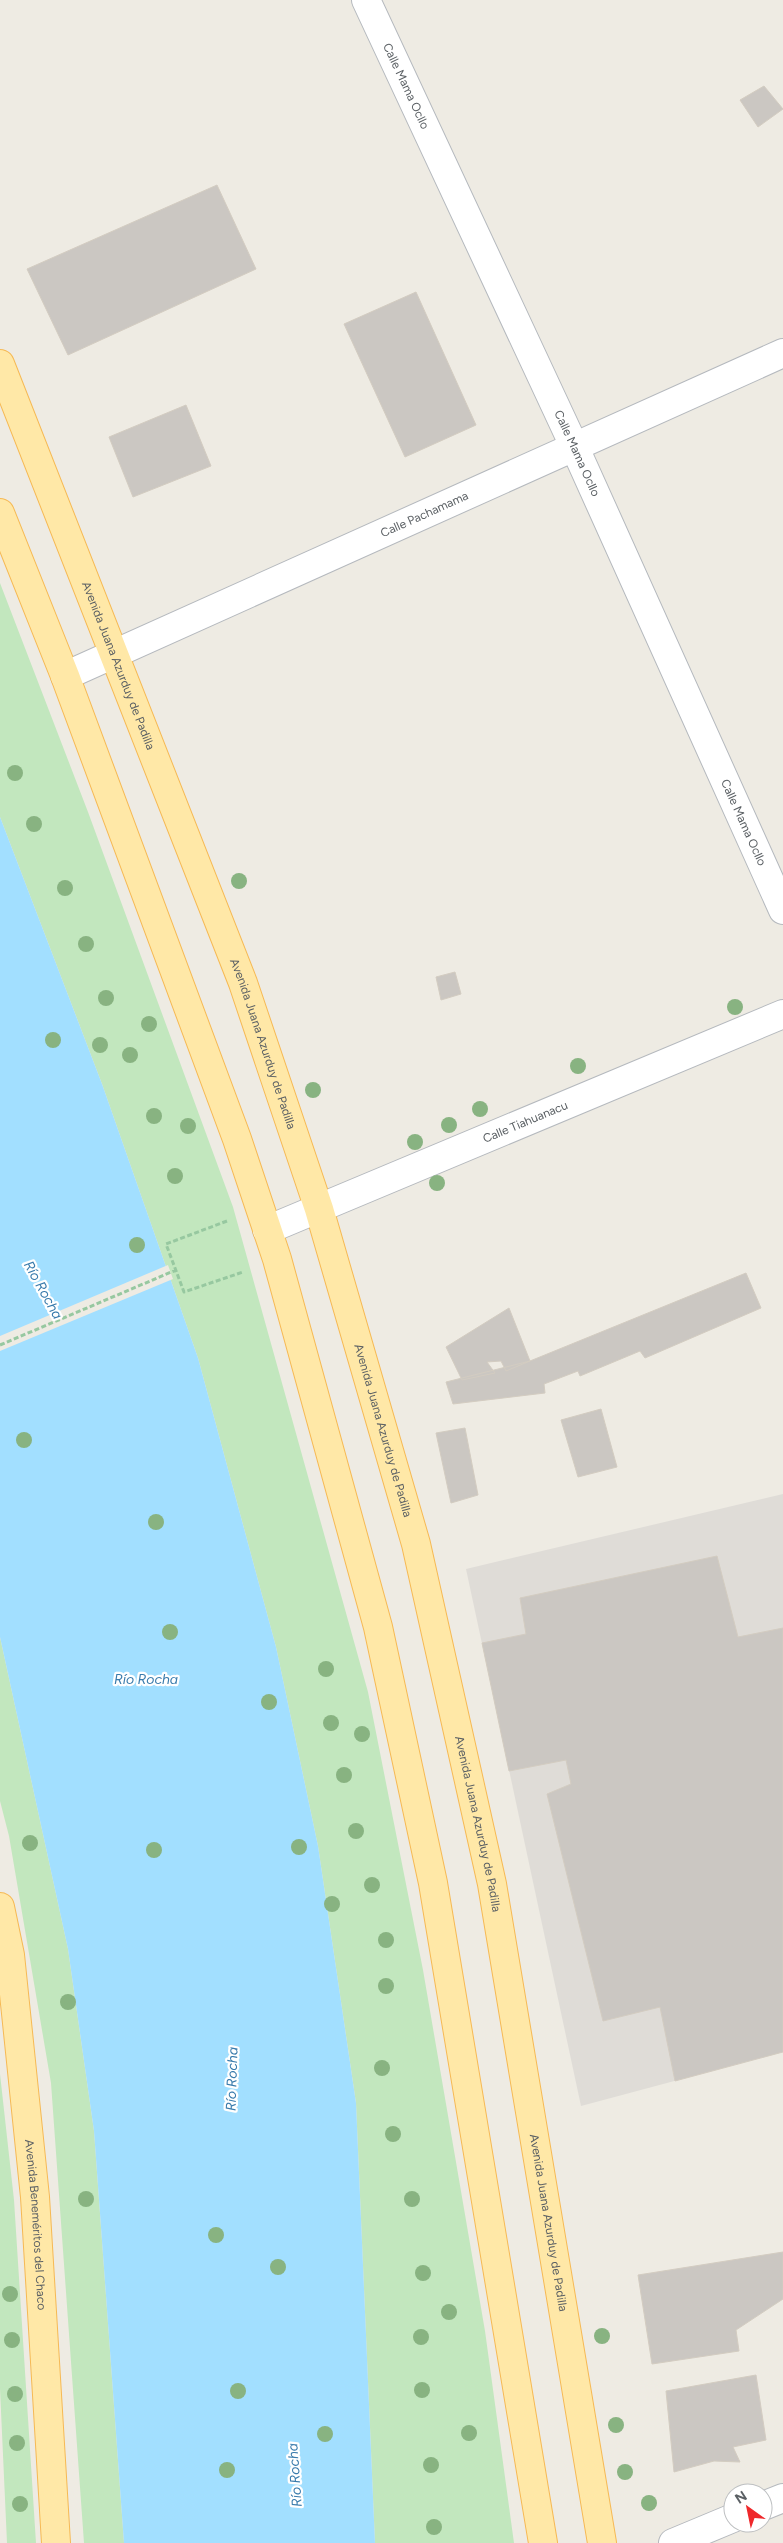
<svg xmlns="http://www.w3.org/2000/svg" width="783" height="2543" font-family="Figtree,sans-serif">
	<rect width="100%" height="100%" fill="#eeebe3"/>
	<path fill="#dfdcd7" d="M783 1494V2052L581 2106 466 1569Z"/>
	<path fill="#c2e7be" d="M0 583 88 812 233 1207 368 1692 423 1970 485 2331 514 2543H375L356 2103 318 1846 276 1647 198 1358 102 1084 0 817Z
		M0 1637 68 1949 94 2131 124 2543H84L51 2083 9 1836 0 1801Z
		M0 2074 14 2200 36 2543H7L0 2389Z"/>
	<path fill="#a2dfff" d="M0 817 102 1084 198 1358 276 1647 318 1846 356 2103 375 2543H124L94 2131 68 1949 0 1637Z"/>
	<path fill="#eeebe3" d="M168 1265 173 1279 0 1351V1336Z"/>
	<path fill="#cbc7c2" stroke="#d3ccc1" d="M764 86 783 109 758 127 740 100Z
		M217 185 256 269 68 355 27 269Z
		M416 292 476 425 405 457 344 324Z
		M186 405 211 466 133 497 109 437Z
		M455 972 461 994 441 1000 436 977Z
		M746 1273 761 1308 645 1358 640 1351 580 1376 578 1371 544 1384 545 1393 453 1404 446 1382 530 1361Z
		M509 1308 530 1361 506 1371 501 1361 487 1362 495 1373 462 1380 446 1347Z
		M601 1409 617 1467 578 1477 561 1420Z
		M465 1428 478 1495 451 1503 436 1433Z
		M717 1556 738 1637 783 1628V2052L675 2081 660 2007 603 2021 547 1794 571 1784 566 1760 509 1771 482 1643 526 1634 520 1598Z
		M783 2252V2299L736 2330 739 2351 652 2364 638 2275Z
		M756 2375 766 2440 733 2447 740 2462 714 2461 674 2472 666 2391Z"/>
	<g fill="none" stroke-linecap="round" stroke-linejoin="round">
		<g stroke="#b5b9be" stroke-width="30">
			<g id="minor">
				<path id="s1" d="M366 0 575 448 783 910"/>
				<path id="s2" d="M65 676 783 353"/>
				<path id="s3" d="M267 1230 783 1014"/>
				<path d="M763 2506 783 2498"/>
				<path d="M673 2543 733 2518"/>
			</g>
		</g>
		<g stroke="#f6b954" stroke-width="30">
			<g id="major">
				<path id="s4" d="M0 364 243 983 319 1209 416 1544 492 1884 602 2543"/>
				<path d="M0 513 65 676 237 1139 277 1259 378 1627 433 1883 543 2543"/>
				<path id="s5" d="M0 1907 10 1955 35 2197 56 2543"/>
			</g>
		</g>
		<path stroke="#97c8a0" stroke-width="3" stroke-dasharray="5 2.5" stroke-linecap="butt" d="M227 1221 166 1244 184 1292 243 1272
			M0 1345 176 1270"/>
		<use href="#minor" stroke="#fff" stroke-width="28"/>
		<use href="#major" stroke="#ffe8a7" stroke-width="28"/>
	</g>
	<g fill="#88b381">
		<circle cx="15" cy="773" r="8"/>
		<circle cx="34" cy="824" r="8"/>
		<circle cx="239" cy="881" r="8"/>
		<circle cx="65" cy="888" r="8"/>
		<circle cx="86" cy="944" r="8"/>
		<circle cx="106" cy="998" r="8"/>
		<circle cx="735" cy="1007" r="8"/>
		<circle cx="149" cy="1024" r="8"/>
		<circle cx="53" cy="1040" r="8"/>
		<circle cx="100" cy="1045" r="8"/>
		<circle cx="130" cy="1055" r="8"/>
		<circle cx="578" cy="1066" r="8"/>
		<circle cx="313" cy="1090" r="8"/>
		<circle cx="480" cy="1109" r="8"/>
		<circle cx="154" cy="1116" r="8"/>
		<circle cx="449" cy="1125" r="8"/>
		<circle cx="188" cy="1126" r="8"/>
		<circle cx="415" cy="1142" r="8"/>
		<circle cx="175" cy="1176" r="8"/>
		<circle cx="437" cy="1183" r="8"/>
		<circle cx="137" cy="1245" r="8"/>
		<circle cx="24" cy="1440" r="8"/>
		<circle cx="156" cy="1522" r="8"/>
		<circle cx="170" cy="1632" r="8"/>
		<circle cx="326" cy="1669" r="8"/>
		<circle cx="269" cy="1702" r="8"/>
		<circle cx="331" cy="1723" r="8"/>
		<circle cx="362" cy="1734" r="8"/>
		<circle cx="344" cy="1775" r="8"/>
		<circle cx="356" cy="1831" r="8"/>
		<circle cx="30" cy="1843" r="8"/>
		<circle cx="299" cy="1847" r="8"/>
		<circle cx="154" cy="1850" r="8"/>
		<circle cx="372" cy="1885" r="8"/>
		<circle cx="332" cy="1904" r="8"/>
		<circle cx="386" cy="1940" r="8"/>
		<circle cx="386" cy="1986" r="8"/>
		<circle cx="68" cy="2002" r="8"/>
		<circle cx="382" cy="2068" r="8"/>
		<circle cx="393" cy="2134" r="8"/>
		<circle cx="86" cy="2199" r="8"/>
		<circle cx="412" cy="2199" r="8"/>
		<circle cx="216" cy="2235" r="8"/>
		<circle cx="278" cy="2267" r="8"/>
		<circle cx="423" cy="2273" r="8"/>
		<circle cx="10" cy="2294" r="8"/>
		<circle cx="449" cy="2312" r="8"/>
		<circle cx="602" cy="2336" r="8"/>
		<circle cx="421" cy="2337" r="8"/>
		<circle cx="12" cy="2340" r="8"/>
		<circle cx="422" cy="2390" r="8"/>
		<circle cx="238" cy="2391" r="8"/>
		<circle cx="15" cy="2394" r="8"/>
		<circle cx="616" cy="2425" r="8"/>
		<circle cx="469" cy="2433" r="8"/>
		<circle cx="325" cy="2434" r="8"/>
		<circle cx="17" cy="2443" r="8"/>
		<circle cx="431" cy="2465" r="8"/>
		<circle cx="227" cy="2470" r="8"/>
		<circle cx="625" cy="2472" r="8"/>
		<circle cx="649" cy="2503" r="8"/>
		<circle cx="20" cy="2504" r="8"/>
		<circle cx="434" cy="2527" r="8"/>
	</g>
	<g text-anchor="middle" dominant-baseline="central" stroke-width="4.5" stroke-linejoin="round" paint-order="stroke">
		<g font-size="12" fill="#5b6064" stroke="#fff">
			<text stroke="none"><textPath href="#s1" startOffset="95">Calle Mama Ocllo</textPath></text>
			<text stroke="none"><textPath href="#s1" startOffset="500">Calle Mama Ocllo</textPath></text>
			<text stroke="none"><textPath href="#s2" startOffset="394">Calle Pachamama</textPath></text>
			<text stroke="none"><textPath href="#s4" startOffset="324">Avenida Juana Azurduy de Padilla</textPath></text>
			<text stroke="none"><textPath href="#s1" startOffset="905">Calle Mama Ocllo</textPath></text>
			<text stroke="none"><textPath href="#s4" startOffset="729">Avenida Juana Azurduy de Padilla</textPath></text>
			<text stroke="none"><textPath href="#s3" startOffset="280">Calle Tiahuanacu</textPath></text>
			<text stroke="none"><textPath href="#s4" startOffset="1134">Avenida Juana Azurduy de Padilla</textPath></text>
			<text stroke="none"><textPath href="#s4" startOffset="1539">Avenida Juana Azurduy de Padilla</textPath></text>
			<text stroke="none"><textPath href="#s4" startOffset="1944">Avenida Juana Azurduy de Padilla</textPath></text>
			<text stroke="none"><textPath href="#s5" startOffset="320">Avenida Beneméritos del Chaco</textPath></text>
		</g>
		<g font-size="14" font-style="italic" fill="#397bac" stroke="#fff">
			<text transform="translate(43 1290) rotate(61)">Río Rocha</text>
			<text x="146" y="1679">Río Rocha</text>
			<text transform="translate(232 2079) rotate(-88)">Río Rocha</text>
			<text transform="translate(295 2475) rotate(-94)">Río Rocha</text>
		</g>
	</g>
	<g transform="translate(748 2508) rotate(327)"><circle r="24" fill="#ffffff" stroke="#bdbfc1"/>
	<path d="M0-4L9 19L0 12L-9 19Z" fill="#ef282b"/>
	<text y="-8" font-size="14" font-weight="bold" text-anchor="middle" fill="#5b6064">N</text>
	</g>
</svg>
